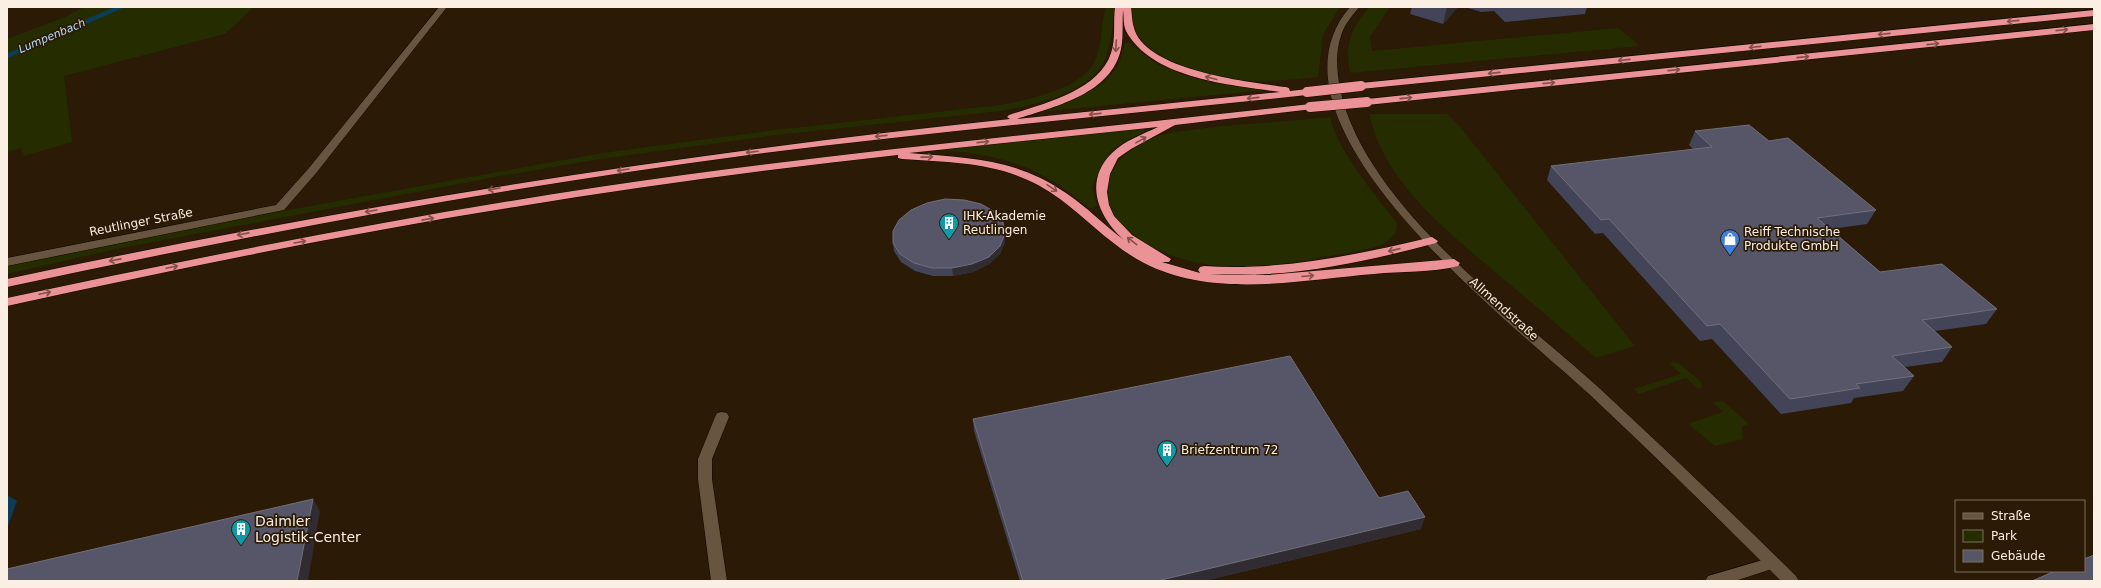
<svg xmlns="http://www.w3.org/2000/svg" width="2101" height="588" font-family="'DejaVu Sans',sans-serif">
	<rect width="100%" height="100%" fill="#2a1a06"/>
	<path fill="#252c00" d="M84 7H254L225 34 64 76 72 142 24 156 21 148 7 152V39L65 17Z
		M1106 7H1115C1112 25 1112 48 1103 64 1086 94 1032 105 1001 111L777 135 601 159 506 175 117 249 7 274V265L277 212 602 153 776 130 1000 105C1027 100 1083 89 1095 61 1103 44 1100 24 1106 7Z
		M1131 7H1340L1323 34 1318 77C1294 79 1266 83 1242 80 1209 76 1148 62 1133 28 1130 22 1131 13 1131 7Z
		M1369 7H1390L1370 37 1372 51 1618 28 1640 46 1350 73C1345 42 1350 31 1369 7Z
		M1128 42 1157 64 1184 75 1213 83 1266 90 1039 112C1073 95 1117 93 1124 44Z
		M1369 114H1447L1461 128 1635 346 1596 358C1565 331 1533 304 1501 277 1449 232 1385 185 1369 114Z
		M1330 117C1337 150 1376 196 1397 223L1396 233C1392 236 1389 240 1385 243 1375 249 1336 255 1323 257 1276 267 1222 273 1176 257 1151 248 1121 232 1110 207 1094 171 1135 141 1165 134 1175 131 1187 131 1198 129 1242 123 1286 122 1330 117Z
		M1144 128V132L1129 139 1112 150 1104 162 1092 187 1097 206 1090 209C1038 164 1002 155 936 150Z
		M1674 362 1680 364 1701 382 1702 387 1698 389 1686 378 1639 394 1634 389 1681 374 1670 364Z
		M1723 401 1749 424 1742 426 1743 439 1715 446 1688 424 1723 412 1713 402Z"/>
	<path fill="#0d3c57" d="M7 495 17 501 7 529Z"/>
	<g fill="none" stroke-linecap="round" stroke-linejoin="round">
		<path stroke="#0d3c57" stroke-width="4.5" d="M7 56 120 7"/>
		<g stroke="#120400" stroke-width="1">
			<path id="street" d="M439 7H447L317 172 284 210 7 266V258L276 205 309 168Z
				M722 412 727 413 729 417 712 459V479L727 581H711L698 479V459L715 417 717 413Z
				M1773 557 1778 559 1781 563 1778 567 1735 581H1705L1708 576Z"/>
		</g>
		<g stroke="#120400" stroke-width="1">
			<path id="secondary" d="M1350 7H1359C1352 16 1344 25 1341 36 1335 53 1337 71 1340 89 1365 205 1512 309 1597 386 1664 448 1731 512 1796 576L1799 581H1781C1718 518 1654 455 1589 394 1514 324 1249 124 1350 7Z"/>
		</g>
		<g stroke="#120400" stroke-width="1">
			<path id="highway" d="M1115 7H1131C1132 14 1132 22 1134 28 1146 71 1249 82 1286 87L1289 88 1290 91 1307 89 1312 92 1307 95C1121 115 934 131 749 155 499 188 253 234 7 287V279C339 208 672 154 1010 119L1007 117 1009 115C1042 104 1099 91 1111 53 1116 39 1113 22 1115 7ZM1123 10C1124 16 1123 25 1126 31 1152 79 1231 85 1280 92L1017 119C1053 107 1108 95 1120 53 1124 40 1122 24 1123 10Z
				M2094 10V16L1361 89 1356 86 1361 83Z
				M2094 24V30L1367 105 1362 102 1367 99Z
				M1310 104 1313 105V109L1175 125 1131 149 1118 158 1110 174 1107 192 1109 205 1114 216 1132 235 1171 259 1169 262H1162L1200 273 1198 270 1200 267 1204 266C1282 271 1356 255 1432 237L1438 241 1436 243C1362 263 1286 279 1209 274L1268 275 1454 259 1460 263 1458 266C1432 273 1401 271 1374 274 1299 280 1214 299 1144 263 1113 247 1088 220 1060 199 1010 162 961 163 902 159L898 158V155C770 169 642 186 515 207 345 234 176 269 7 306V298C204 256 401 217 599 187 835 152 1073 131 1310 104ZM1158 127C1143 134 1124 141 1112 153 1083 181 1098 217 1124 240 1104 225 1087 207 1066 193 1016 158 968 158 909 153Z"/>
		</g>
		<use href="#street" fill="#685540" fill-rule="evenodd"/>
		<use href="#secondary" fill="#685540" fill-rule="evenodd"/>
		<use href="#highway" fill="#eb9296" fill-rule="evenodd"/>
		<g stroke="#120400" stroke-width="11" stroke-linecap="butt">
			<path id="highway-bridge" d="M1307 92 1361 86
				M1310 107 1367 102"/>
		</g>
		<use href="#highway-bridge" stroke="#eb9296" stroke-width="10"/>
	</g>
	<path fill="#444459" d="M1412 7H1458L1443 24 1410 14Z
		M1465 7H1587L1585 14 1505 22 1494 11 1481 12Z
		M1695 131 1769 141 1876 210 1867 224 1831 229 1880 272 1997 309 1986 324 1935 331 1952 347 1942 362 1905 367 1914 376 1903 391 1854 398 1851 403 1781 414 1712 339 1700 341 1603 233 1595 234 1547 180 1551 166 1693 149 1689 145Z
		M1005 234V242L1000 254 989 264 973 272 953 276H933L915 271 901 262 894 251 893 243Z
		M973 419 1379 498 1421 529 1204 581H1020L974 431Z"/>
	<path fill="#312b32" d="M1447 7H1458L1443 24Z
		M1005 234V242L1000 254 989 264 973 272 953 276 952 268Z
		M313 499 320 511 308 581H297Z
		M1425 517 1421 529 1204 581H1157Z"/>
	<path fill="#575668" stroke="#716e7b" d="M1749 125 1769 141 1788 138 1876 210 1817 218 1880 272 1942 264 1997 309 1922 320 1952 347 1892 356 1914 376 1856 384 1860 388 1790 399 1720 324 1707 326 1609 219 1601 220 1551 166 1712 147 1695 131Z
		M945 199 964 200 981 204 995 212 1003 222 1005 234 1000 246 989 257 972 264 952 268H932L914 263 900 254 893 243V231L899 220 911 210 927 203Z
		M1290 356 1379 498 1408 491 1425 517 1157 581H1022H1023L973 419Z
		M313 499 297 581H7V569Z
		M2094 555V581H2032L2055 571H2084V559Z"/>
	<defs><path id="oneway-shaft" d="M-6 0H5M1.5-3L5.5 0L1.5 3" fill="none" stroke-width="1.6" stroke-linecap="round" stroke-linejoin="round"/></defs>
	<g stroke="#815047">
		<use href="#oneway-shaft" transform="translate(2013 21) rotate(174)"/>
		<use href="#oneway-shaft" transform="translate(2062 30) rotate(-6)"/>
		<use href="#oneway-shaft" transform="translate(1884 34) rotate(174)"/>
		<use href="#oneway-shaft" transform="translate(1933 44) rotate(-6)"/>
		<use href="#oneway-shaft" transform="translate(1116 46) rotate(93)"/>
		<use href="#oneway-shaft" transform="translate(1755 47) rotate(174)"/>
		<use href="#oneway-shaft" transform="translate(1803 57) rotate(-6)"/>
		<use href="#oneway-shaft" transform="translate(1624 60) rotate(174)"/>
		<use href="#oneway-shaft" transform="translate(1674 70) rotate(-6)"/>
		<use href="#oneway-shaft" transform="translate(1494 73) rotate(174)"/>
		<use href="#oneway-shaft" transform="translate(1211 78) rotate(-166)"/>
		<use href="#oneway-shaft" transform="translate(1549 83) rotate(-6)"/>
		<use href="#oneway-shaft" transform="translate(1253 98) rotate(174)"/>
		<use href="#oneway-shaft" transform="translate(1406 98) rotate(-6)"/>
		<use href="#oneway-shaft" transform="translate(1095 114) rotate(174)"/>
		<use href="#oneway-shaft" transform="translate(881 136) rotate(174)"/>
		<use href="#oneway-shaft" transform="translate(1141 140) rotate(-29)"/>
		<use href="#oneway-shaft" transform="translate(983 142) rotate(-6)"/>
		<use href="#oneway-shaft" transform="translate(752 152) rotate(173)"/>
		<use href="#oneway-shaft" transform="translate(927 157) rotate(-1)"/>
		<use href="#oneway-shaft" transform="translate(623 170) rotate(171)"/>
		<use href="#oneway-shaft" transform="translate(1052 188) rotate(34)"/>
		<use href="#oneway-shaft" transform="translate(494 189) rotate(170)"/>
		<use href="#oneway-shaft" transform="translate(371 211) rotate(170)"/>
		<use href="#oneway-shaft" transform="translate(428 219) rotate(-11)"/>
		<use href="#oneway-shaft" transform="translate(243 234) rotate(169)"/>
		<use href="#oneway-shaft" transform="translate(1132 241) rotate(-142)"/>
		<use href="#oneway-shaft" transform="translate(300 242) rotate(-10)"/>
		<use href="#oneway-shaft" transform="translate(1394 250) rotate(167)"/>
		<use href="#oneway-shaft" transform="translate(115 260) rotate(169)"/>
		<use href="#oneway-shaft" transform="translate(172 267) rotate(-12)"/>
		<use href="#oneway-shaft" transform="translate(1308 276) rotate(-5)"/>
		<use href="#oneway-shaft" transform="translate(45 293) rotate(-12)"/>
	</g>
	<defs>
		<g id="building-pin" transform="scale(1)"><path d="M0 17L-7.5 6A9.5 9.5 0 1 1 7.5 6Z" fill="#0f9aa8" stroke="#2a1a06"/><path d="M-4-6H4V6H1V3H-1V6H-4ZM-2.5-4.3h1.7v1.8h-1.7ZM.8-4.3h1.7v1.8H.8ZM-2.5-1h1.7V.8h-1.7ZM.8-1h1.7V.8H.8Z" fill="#fff"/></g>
		<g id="shop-pin" transform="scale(1)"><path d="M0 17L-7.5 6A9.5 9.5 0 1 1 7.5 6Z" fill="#3f7fe0" stroke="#2a1a06"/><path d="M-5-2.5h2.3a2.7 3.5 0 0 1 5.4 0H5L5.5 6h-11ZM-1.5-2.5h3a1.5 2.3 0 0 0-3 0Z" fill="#fff"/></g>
	</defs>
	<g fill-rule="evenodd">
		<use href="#building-pin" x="949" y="223"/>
		<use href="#shop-pin" x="1730" y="239"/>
		<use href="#building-pin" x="1167" y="450"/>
		<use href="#building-pin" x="241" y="529"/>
	</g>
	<g text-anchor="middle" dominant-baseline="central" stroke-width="3.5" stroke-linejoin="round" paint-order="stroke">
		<g font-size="11" font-style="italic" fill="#b7dffb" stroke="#2a1a06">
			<text transform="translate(52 36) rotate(-23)">Lumpenbach</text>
		</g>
		<g font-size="12" fill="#fbefe3" stroke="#2a1a06" text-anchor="start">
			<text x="963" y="216">IHK-Akademie<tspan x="963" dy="14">Reutlingen</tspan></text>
			<text x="1744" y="232">Reiff Technische<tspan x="1744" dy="14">Produkte GmbH</tspan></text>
			<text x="1181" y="450">Briefzentrum 72</text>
		</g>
		<g font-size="12" fill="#fbefe3" stroke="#2a1a06">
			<text transform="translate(141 222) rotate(-11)">Reutlinger Straße</text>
			<text transform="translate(1504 309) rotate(42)">Allmendstraße</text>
		</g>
		<g font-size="14" fill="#fbefe3" stroke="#2a1a06" text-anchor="start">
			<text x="255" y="521">Daimler<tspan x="255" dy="16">Logistik-Center</tspan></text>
		</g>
	</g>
	<rect width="2101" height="588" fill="none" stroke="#fbefe3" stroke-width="16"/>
	<rect x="1955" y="500" width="130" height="72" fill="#2a1a06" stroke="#7e6f5e"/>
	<rect x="1963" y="513" width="20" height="6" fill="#685540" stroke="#7e6f5e"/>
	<text x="1991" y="520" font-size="12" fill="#fbefe3">Straße</text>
	<rect x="1963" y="530" width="20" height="12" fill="#252c00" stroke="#7e6f5e"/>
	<text x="1991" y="540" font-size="12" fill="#fbefe3">Park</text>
	<rect x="1963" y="550" width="20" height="12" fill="#575668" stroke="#7e6f5e"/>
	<text x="1991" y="560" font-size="12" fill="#fbefe3">Gebäude</text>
</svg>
